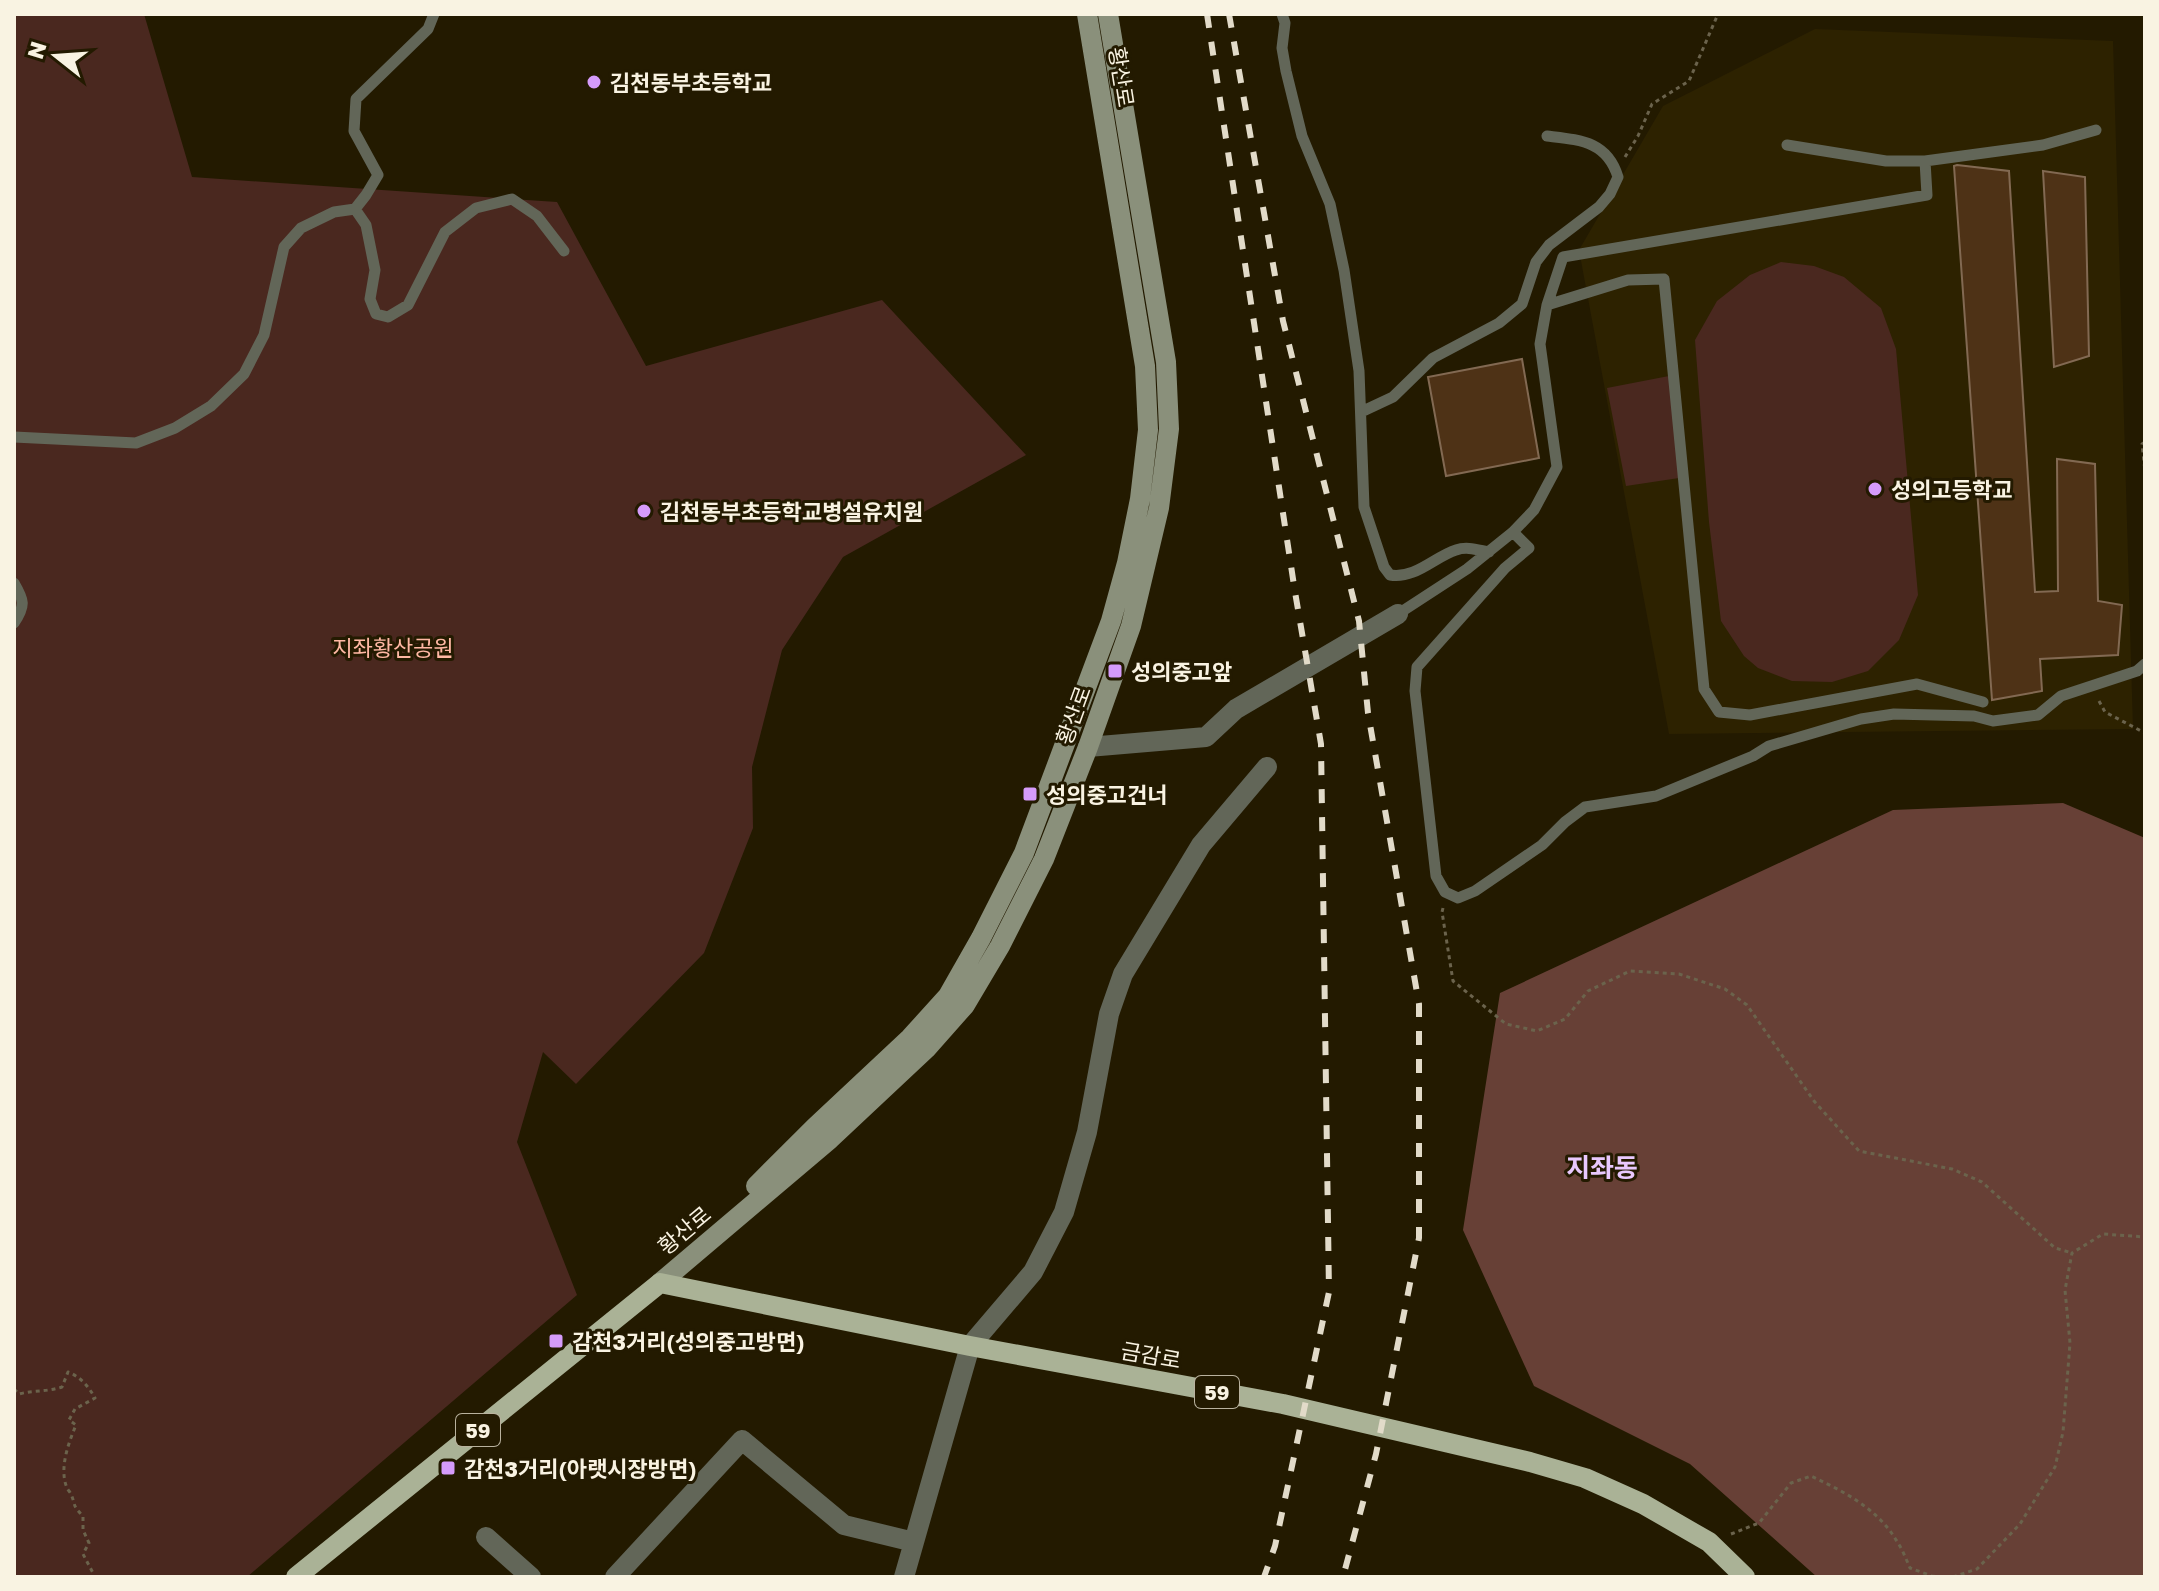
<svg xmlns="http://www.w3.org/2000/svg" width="2159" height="1591" font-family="'Golos Text','Noto Sans KR',sans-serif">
	<rect width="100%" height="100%" fill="#231a00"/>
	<path fill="#2d2200" d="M1815 29 2113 41 2133 729 1669 734 1579 250 1663 106Z"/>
	<path fill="#4a281f" d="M14 14H144L192 177 557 202 646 366 882 300 1026 455 843 557 782 650 752 767 753 828 704 953 576 1084 543 1052 517 1142 577 1295 247 1577H14Z
		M1781 262 1814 266 1844 277 1881 308 1896 349 1918 595 1899 640 1868 671 1832 682 1792 681 1758 668 1744 656 1721 621 1709 522 1695 340 1717 301 1750 275Z
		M1669 376 1679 478 1626 486 1607 388Z"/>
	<path fill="#674036" d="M2063 803 2145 838V1577H1817L1690 1464 1534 1386 1463 1230 1500 993 1893 810Z"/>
	<path fill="#4e3216" stroke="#826952" stroke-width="2" d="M1957 165 2009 171 2035 592 2058 591 2057 459 2095 464 2098 601 2122 605 2118 655 2040 659 2042 691 1992 700 1954 166Z
		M2043 171 2085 177 2089 356 2054 367Z
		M1522 359 1539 458 1446 476 1428 377Z"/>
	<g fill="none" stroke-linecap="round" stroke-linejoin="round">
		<path stroke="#6b634c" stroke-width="3" stroke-dasharray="4 4" stroke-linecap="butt" d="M1625 157 1638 136 1652 104 1689 81 1718 14
			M2145 442 2142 444 2145 471
			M2099 701 2105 712 2145 733
			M1443 908 1442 912 1453 981 1506 1024 1537 1031 1565 1019 1588 991 1630 971 1679 974 1725 989 1747 1005 1814 1101 1859 1151 1952 1169 1982 1182 2055 1248 2072 1253
			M14 1389 19 1394C34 1390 47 1392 62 1387L68 1372C81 1377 88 1386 95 1398L75 1409 69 1420 76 1425C68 1444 59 1469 67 1488 68 1490 70 1492 71 1494 76 1506 72 1505 83 1516V1530L89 1543 83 1554 93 1573 92 1577
			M1731 1534 1759 1523 1791 1483 1811 1476C1843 1491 1878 1509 1896 1540 1902 1548 1906 1559 1910 1568L1932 1576 1942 1577
			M1953 1577 1977 1569 2020 1524 2055 1467 2063 1432 2070 1343 2065 1290 2072 1253 2103 1234 2145 1237"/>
		<path stroke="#626658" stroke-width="11" d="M1282 14 1285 23 1282 48 1286 71 1302 136 1330 204 1344 270 1359 371 1364 507 1384 567 1390 575C1416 579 1434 557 1456 550 1467 546 1478 550 1489 552
			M1787 145 1886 161H1925
			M355 209 366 195 378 175 354 131 356 99 428 29 434 14
			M1547 305 1628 280 1664 279 1704 689 1719 712 1750 715 1917 684 1983 702
			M1361 412 1393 397 1433 358 1499 323 1522 304 1536 262 1549 245 1599 207 1610 194 1618 177C1607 141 1580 140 1547 136
			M14 437 136 443 175 428 211 406 244 374 264 335 284 247 301 228 334 212 355 209 366 225 375 270 370 299 376 314 388 317 408 305 445 232 476 208 512 199 537 216 564 251
			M1513 532 1529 548 1505 568 1417 667 1415 691 1436 876 1445 892 1458 898 1475 891 1542 845 1565 822 1585 807 1656 796 1753 756 1769 746 1861 719 1894 714 1974 716 1993 721 2038 715 2061 696 2137 671 2145 664
			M14 583C24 600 26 605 14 623
			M1398 614 1467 569 1513 532 1534 510 1557 467 1540 344 1547 305 1563 257 1927 195 1925 161 2043 145 2096 130"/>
		<path stroke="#626658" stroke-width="20" d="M1088 747 1206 737 1236 709 1398 614
			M486 1537 531 1577
			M615 1577 742 1440 844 1525 914 1542
			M904 1577 970 1346 1033 1272 1064 1212 1087 1132 1109 1014 1123 974 1201 845 1267 767"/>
		<path stroke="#8a907b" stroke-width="20" d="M756 1186 815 1127 910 1038 948 996 981 938 1024 853 1111 621 1127 563 1140 499 1148 430 1145 366 1087 14
			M660 1283 830 1139 926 1049 965 1005 1000 946 1044 859 1088 747 1131 626 1159 508 1169 429 1166 362 1108 14"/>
		<path stroke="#aab296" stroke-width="20" d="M296 1577 660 1283 970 1346 1283 1404 1530 1462 1585 1478 1643 1504 1709 1542 1745 1577"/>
		<path stroke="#e2dbc9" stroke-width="6" stroke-dasharray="14 14" stroke-linecap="butt" d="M1207 14 1295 592 1321 744 1329 1292 1275 1546 1264 1577
			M1229 14 1283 321 1359 621 1368 713 1419 1004V1238L1376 1454 1343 1577"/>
	</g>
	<g fill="#d59bfa" stroke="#231a00" stroke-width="3">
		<circle cx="594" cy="82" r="8"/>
		<circle cx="1875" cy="489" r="8"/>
		<circle cx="644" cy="511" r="8"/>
		<rect x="1107" y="663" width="16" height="16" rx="4"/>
		<rect x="1022" y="786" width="16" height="16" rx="4"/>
		<rect x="548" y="1333" width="16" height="16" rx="4"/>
		<rect x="440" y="1460" width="16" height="16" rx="4"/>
	</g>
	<g text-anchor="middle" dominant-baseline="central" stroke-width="6" stroke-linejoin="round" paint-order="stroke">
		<g fill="#231a00" stroke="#b9b29e" stroke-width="2">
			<rect x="1195" y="1376" width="44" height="32" rx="6"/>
			<rect x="456" y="1414" width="44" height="32" rx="6"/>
		</g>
		<g font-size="20" font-weight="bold" fill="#f9f3e2">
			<text x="1217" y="1392">59</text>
			<text x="478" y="1430">59</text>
		</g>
		<g font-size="22" fill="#f9f3e2" stroke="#231a00">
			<text transform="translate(1122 77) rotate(81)">황산로</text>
			<text transform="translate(1073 715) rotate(-70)">황산로</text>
			<text transform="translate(684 1230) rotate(-40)">황산로</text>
			<text transform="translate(1151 1355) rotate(10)">금감로</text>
		</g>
		<g font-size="22" font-weight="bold" fill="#f9f3e2" stroke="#231a00" text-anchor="start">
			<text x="610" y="82">김천동부초등학교</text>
			<text x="1891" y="489">성의고등학교</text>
			<text x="660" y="511">김천동부초등학교병설유치원</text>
			<text x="1131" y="671">성의중고앞</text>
			<text x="1046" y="794">성의중고건너</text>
			<text x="572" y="1341">감천3거리(성의중고방면)</text>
			<text x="464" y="1468">감천3거리(아랫시장방면)</text>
		</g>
		<g font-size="22" fill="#ffb8a4" stroke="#231a00">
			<text x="393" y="647">지좌황산공원</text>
		</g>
		<g font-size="26" font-weight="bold" fill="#e8c8fd" stroke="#231a00">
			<text x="1602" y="1167">지좌동</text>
		</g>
	</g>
	<rect width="2159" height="1591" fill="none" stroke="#f9f3e2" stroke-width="32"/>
	<g transform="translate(56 56) rotate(287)" stroke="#231a00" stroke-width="6" paint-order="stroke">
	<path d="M0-6L14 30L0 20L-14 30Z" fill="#f9f3e2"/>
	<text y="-12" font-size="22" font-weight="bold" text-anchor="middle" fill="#f9f3e2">N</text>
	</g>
</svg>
